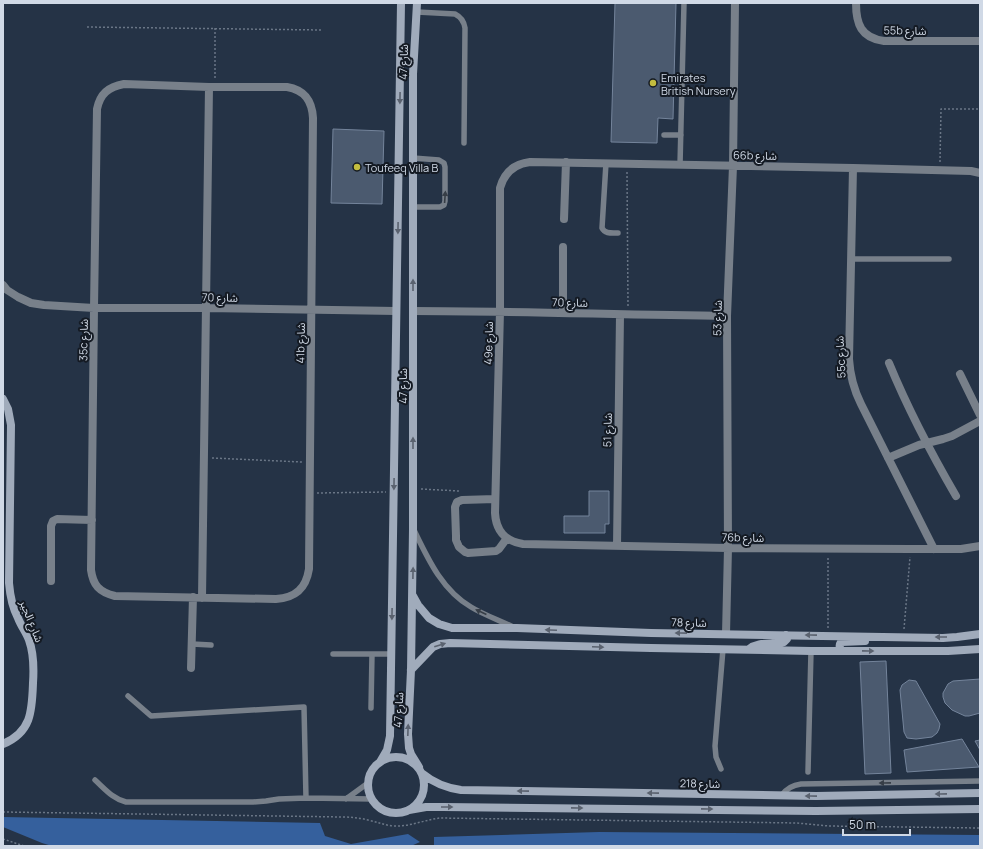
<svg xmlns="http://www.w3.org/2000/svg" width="983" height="849" font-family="Manrope,'Noto Sans Arabic',sans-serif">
	<rect width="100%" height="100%" fill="#253346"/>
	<path fill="#35609d" d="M3 817 320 823 325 836 351 844 408 834 420 842 411 846H52L42 843 3 827Z
		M599 832 980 835V846H586L585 845 558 846H434V837Z"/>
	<path fill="#4b5a6f" stroke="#74849b" d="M615 3H676L673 119 658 118 657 143 611 142Z
		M333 129 384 131 382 204 331 203Z
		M589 491H609V524H605V533H564V516H589Z
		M886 661 891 773 865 774 860 662Z
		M980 679V713L969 716H965L952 710 945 703 943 697V693L948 684 953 681Z
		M909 680 916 681 940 724 939 729 937 733 932 737 916 739 907 738 904 732 900 690 902 685Z
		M962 739 979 767 907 772 904 750Z
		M980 740V750L975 741Z"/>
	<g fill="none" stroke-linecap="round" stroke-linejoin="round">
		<path stroke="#6a7686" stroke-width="1.5" stroke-dasharray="2 2" stroke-linecap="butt" d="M87 27 321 30
			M215 78V28
			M940 162 941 109H980
			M627 172 628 306
			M212 458 302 462
			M421 489 459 491
			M317 493 386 492
			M828 628V556
			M904 629 910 557
			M3 812 343 817C352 817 360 818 368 820 377 822 384 825 393 826 409 827 424 820 440 818L797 823 829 826 980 828
			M3 839 24 846"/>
		<path stroke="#78808a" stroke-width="5.5" d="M417 12 455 14C461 17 464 21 465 28L464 143
			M664 135H681
			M606 163 602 228C605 234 611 233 618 233
			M680 165 684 3
			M413 207H440L444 205 445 201V167L444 163 439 160 413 158
			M851 259H949
			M414 530C428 559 442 590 471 607 484 615 499 620 513 627
			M192 644 211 645
			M333 654H391
			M371 708 372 654
			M721 769 716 757 715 746 723 649
			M808 772 811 651
			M95 780C105 789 113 799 126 802H253L266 801 279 799 306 798 304 707 151 716 128 696
			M781 796C786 789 792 785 801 784L980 781
			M306 798 372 799
			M346 799 368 783"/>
		<path stroke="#78808a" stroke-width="8" d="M856 3C856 24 861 38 884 41H980
			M124 84 209 87H287C305 90 312 101 313 118L309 569C306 588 296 598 276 599L115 596C99 592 93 585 91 570L94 308 97 109C100 94 108 87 124 84Z
			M853 168 849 359C850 375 854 390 861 404L934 549
			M980 173 971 171 853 168 530 162C514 164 504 173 500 188V311L495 513C496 531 505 541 523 544L728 548 910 549H961L980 546
			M564 219 566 162
			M563 247V313
			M3 285 7 290 18 297 31 303 44 305 94 308H206L396 311
			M413 311C518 311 622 315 727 316
			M889 363C908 409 931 453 956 496
			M960 374 980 415
			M888 458 919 445 943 439 952 436 980 421
			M495 499 462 500 457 502 455 507 456 536V540L459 547 465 552 468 553 496 551 499 549 507 538
			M617 546 620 315
			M51 581V526L53 521 57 519 92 520
			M202 598 209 87
			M726 634 728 548 727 316 733 166 735 3
			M191 668 193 597"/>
		<path stroke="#a0abbb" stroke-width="8" d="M417 3 413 74V529L411 670 408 734 409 748 411 754 419 767
			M3 399 8 409 11 425 9 583C10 595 12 607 18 618 21 626 26 632 29 640 34 654 34 668 33 683 32 710 32 732 3 744
			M413 596 418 605 429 618 439 624 452 628H517L651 633 943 638 957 637 980 634
			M749 649C759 641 772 645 784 642L787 639 786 635
			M841 650C839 647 839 645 841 642L865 641
			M411 670 433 647 440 644 450 643 651 648 811 651H948L980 649
			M368 785a28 28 0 1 1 56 0a28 28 0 1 1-56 0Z
			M380 762 387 750 390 736 401 3
			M423 774C435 784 447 788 461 790L816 796 980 793
			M409 810 426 807H443L816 811 980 809"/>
	</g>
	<defs><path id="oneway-solid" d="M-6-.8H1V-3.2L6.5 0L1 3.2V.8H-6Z"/></defs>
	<g fill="#5a626f">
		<use href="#oneway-solid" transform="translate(400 98) rotate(91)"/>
		<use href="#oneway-solid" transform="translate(398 228) rotate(91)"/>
		<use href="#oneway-solid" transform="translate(413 285) rotate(-90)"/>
		<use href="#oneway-solid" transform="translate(413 443) rotate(-90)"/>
		<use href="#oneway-solid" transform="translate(394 484) rotate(91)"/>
		<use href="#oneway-solid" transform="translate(413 573) rotate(-89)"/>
		<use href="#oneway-solid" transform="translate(392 614) rotate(91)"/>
		<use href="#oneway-solid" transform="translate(551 630) rotate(-178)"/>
		<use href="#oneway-solid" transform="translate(681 633) rotate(-179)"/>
		<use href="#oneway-solid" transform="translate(811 635) rotate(-179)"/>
		<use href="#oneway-solid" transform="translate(941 637) rotate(-180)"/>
		<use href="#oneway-solid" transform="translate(440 645) rotate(-17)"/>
		<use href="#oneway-solid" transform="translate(598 647) rotate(2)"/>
		<use href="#oneway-solid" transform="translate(868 651) rotate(1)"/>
		<use href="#oneway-solid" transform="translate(408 730) rotate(-88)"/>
		<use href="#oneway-solid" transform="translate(523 791) rotate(-179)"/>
		<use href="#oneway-solid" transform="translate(653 793) rotate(-179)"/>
		<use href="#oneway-solid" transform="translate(941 794) rotate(179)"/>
		<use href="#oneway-solid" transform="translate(811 796) rotate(-179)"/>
		<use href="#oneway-solid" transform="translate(447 807)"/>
		<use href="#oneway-solid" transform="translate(577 808) rotate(1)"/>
		<use href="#oneway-solid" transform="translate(707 809) rotate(1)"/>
	</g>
	<g fill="#373e47">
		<use href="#oneway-solid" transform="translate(445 197) rotate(-86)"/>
		<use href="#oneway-solid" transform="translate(481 612) rotate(-155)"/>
		<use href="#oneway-solid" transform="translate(885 783) rotate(179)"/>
	</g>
	<g fill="#c3bd3f" stroke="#141a23" stroke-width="1.5">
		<circle cx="653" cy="83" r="4"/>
		<circle cx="357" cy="167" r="4"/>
	</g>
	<g text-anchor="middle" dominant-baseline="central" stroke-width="4" stroke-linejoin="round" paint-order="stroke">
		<g font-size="11" fill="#d0d9e6" stroke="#141a23">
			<text transform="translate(905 30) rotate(1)">55b شارع</text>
			<text transform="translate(403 62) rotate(-88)">شارع 47</text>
			<text transform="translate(755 155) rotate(1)">66b شارع</text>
			<text transform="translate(220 297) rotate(1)">شارع 70</text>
			<text transform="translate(570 302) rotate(1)">شارع 70</text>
			<text transform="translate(717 318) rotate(-89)">شارع 53</text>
			<text transform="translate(83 340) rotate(-89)">35c شارع</text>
			<text transform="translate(300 343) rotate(-89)">41b شارع</text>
			<text transform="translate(488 343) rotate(-89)">49e شارع</text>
			<text transform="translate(840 357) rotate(-93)">55c شارع</text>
			<text transform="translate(402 386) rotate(-90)">شارع 47</text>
			<text transform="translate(607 430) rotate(-89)">شارع 51</text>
			<text transform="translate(743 537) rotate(1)">76b شارع</text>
			<text transform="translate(32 621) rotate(68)">شارع الجير</text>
			<text transform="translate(689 622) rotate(1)">شارع 78</text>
			<text transform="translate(398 710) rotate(-87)">شارع 47</text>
			<text transform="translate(700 783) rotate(1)">شارع 218</text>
		</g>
		<g font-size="11" fill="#d0d9e6" stroke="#141a23" text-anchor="start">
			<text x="661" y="77">Emirates<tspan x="661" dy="13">British Nursery</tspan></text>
			<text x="365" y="167">Toufeeq Villa B</text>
		</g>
	</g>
	<rect width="983" height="849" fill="none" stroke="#d0d9e6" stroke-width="8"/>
	<path d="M843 829v6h67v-6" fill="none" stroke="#d0d9e6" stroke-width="2"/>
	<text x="849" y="829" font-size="12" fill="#d0d9e6" stroke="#141a23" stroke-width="3" paint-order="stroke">50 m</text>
</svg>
